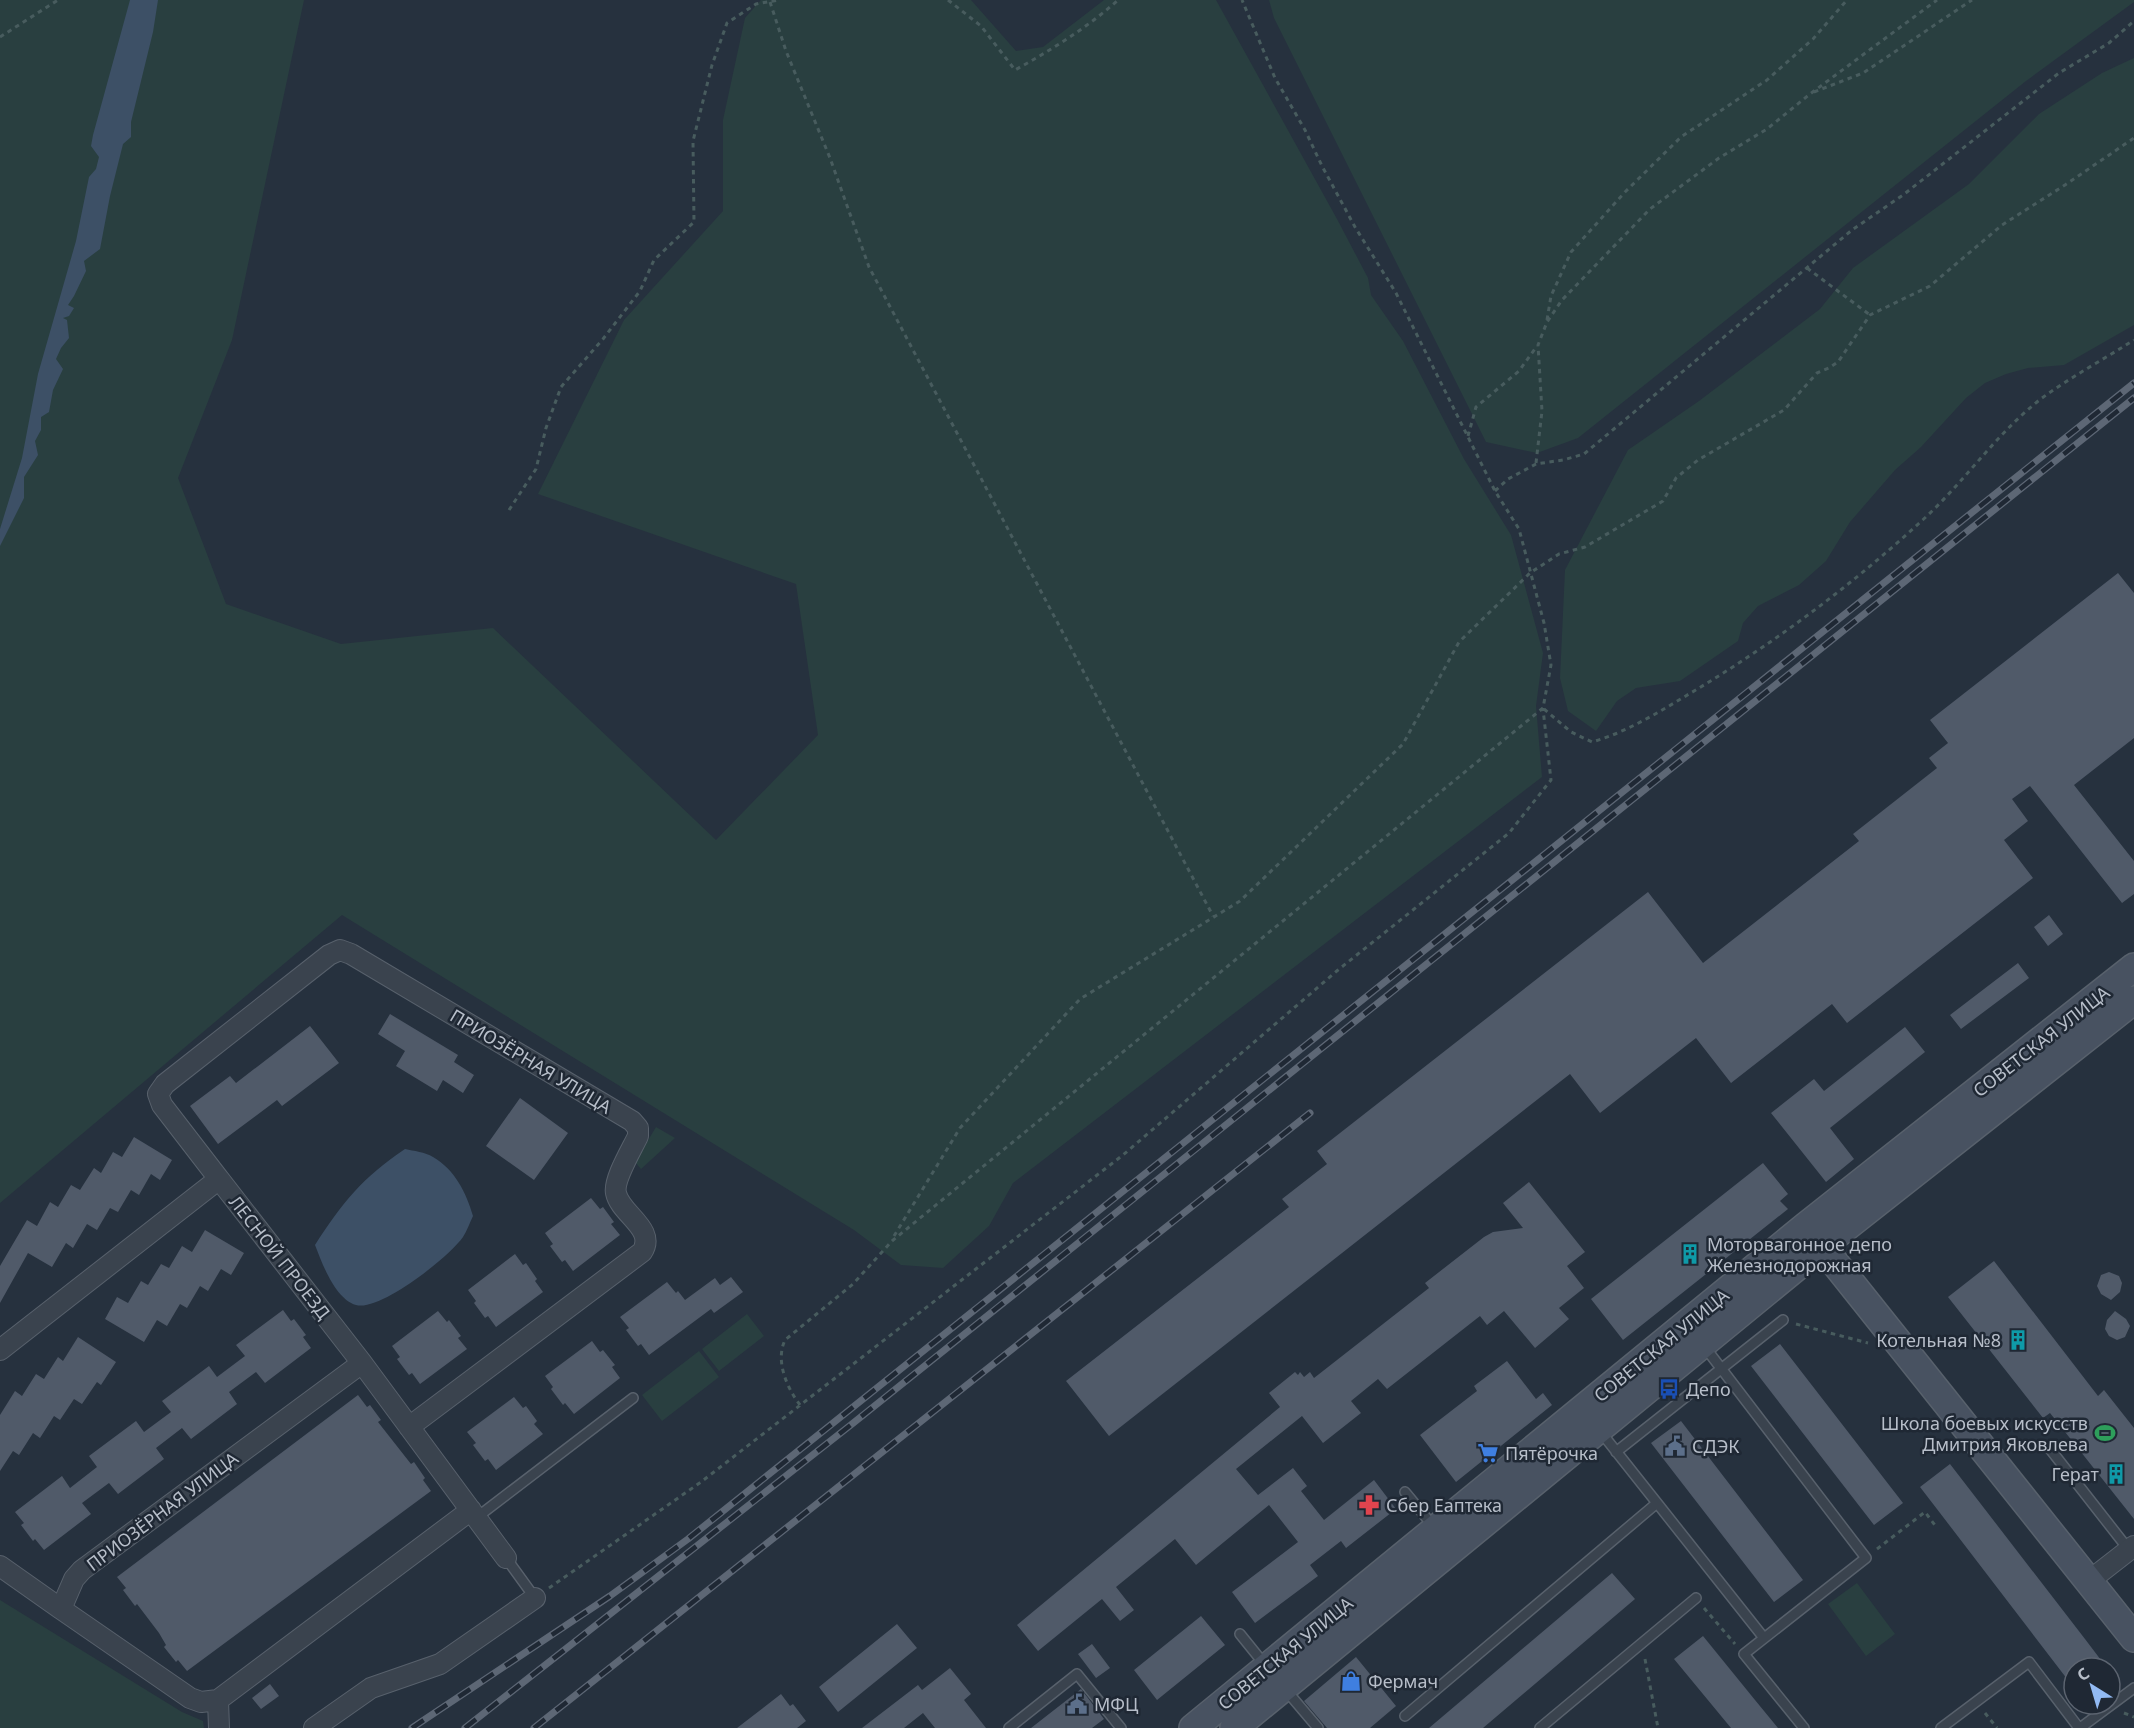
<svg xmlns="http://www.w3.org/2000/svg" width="2134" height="1728" font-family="'Noto Sans',sans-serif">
	<rect width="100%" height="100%" fill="#26313e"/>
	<path fill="#293f40" d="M0 0H304L232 340 178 478 226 604 341 644 493 628 716 840 818 735 796 584 538 494 624 320 723 211V120L745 18 761 0H971L1016 51 1043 47 1104 0H1216L1337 219 1368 278 1371 295 1403 341 1464 459 1511 535 1543 653 1536 706 1542 777 1013 1183 989 1226 943 1268 901 1265 854 1230 342 915 0 1203Z
		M1269 0H2134V2L2026 81 1578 438 1537 453 1486 442 1274 18Z
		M2134 58V325L2064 365 2028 368 2006 374 1985 383 1966 398 1921 447 1895 470 1850 522 1826 561 1799 585 1758 606 1743 623 1738 641 1680 681 1636 688 1617 701 1596 731 1568 711 1560 678 1565 570 1628 450 1699 401 1820 309 1853 268 1969 184 2039 114 2102 73Z
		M656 1127 675 1138 641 1169 635 1162Z
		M747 1314 764 1336 719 1371 702 1349Z
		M699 1351 719 1377 662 1421 642 1395Z
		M1857 1583 1895 1634 1866 1656 1828 1604Z
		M0 1600 182 1712 203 1721 204 1728H0Z"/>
	<path fill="#3d5066" d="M130 0H158L153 32 131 122V137L123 144 110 196 100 249 84 261 86 271 74 296 68 305 74 308 69 316 63 318 67 320 69 338 61 348 56 359 63 369 53 390 49 412 41 417V430L35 441 38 455 24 477V498L0 546V529L22 458 38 374 76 241 89 177 96 169 99 157 91 146 93 135Z
		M405 1149C414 1151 425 1152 433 1157 455 1170 466 1192 473 1216 470 1222 467 1231 463 1237 450 1256 380 1312 356 1305 335 1299 322 1263 315 1245 342 1203 363 1177 405 1149Z"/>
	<path fill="#505a69" d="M2118 573 2134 593V738L2074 785 2134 861V894L2122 903 2030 786 2012 799 2028 821 2004 840 2033 878 1847 1023 1832 1004 1731 1083 1696 1038 1600 1113 1570 1074 1109 1436 1066 1381 1289 1207 1282 1199 1327 1164 1317 1151 1648 892 1703 963 1859 841 1853 834 1937 768 1929 758 1948 743 1930 720Z
		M2049 915 2063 934 2048 946 2034 927Z
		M2018 963 2029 978 1961 1029 1950 1015Z
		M390 1014 458 1055 454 1062 474 1075 463 1093 443 1080 437 1091 396 1066 405 1051 378 1034Z
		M310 1026 339 1063 282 1106 277 1100 218 1144 190 1106 230 1076 236 1083Z
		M1905 1027 1925 1052 1830 1128 1854 1159 1826 1182 1771 1113 1814 1079 1824 1091Z
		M520 1098 568 1133 534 1180 486 1146Z
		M134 1137 172 1160 160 1180 151 1174 139 1195 131 1190 118 1212 110 1208 97 1230 87 1224 73 1248 66 1243 52 1267 28 1253 0 1303V1266L27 1220 37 1226 50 1202 58 1207 71 1185 80 1190 94 1168 101 1173 113 1152 122 1157Z
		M1763 1163 1788 1194 1780 1201 1788 1209 1623 1340 1591 1299Z
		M1529 1182 1585 1252 1567 1266 1584 1288 1559 1308 1569 1319 1535 1348 1504 1311 1487 1325 1480 1316 1387 1389 1378 1379 1351 1401 1361 1413 1323 1443 1302 1416 1236 1469 1258 1495 1293 1468 1307 1486 1301 1491 1324 1520 1374 1480 1396 1509 1346 1548 1341 1541 1310 1565 1318 1576 1255 1623 1232 1592 1298 1542 1269 1505 1196 1565 1175 1539 1116 1587 1134 1610 1120 1621 1102 1599 1038 1651 1017 1625 1280 1407 1269 1393 1295 1372 1298 1375 1300 1372 1304 1377 1310 1372 1314 1378 1429 1288 1425 1283 1484 1237 1493 1232 1523 1228 1503 1203Z
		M591 1198 600 1209 603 1207 614 1222 611 1224 620 1235 573 1271 565 1260 562 1262 550 1246 553 1244 545 1233Z
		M205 1230 244 1253 231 1275 221 1269 208 1291 200 1286 187 1308 180 1304 167 1326 157 1320 144 1342 105 1319 117 1297 128 1303 141 1281 148 1285 161 1264 169 1268 182 1246 192 1252Z
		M515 1254 523 1265 526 1263 537 1279 535 1281 543 1292 496 1327 488 1316 485 1318 474 1303 476 1301 468 1290Z
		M1994 1261 2098 1396 2104 1390 2134 1428V1519L2050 1413 2043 1418 1948 1297Z
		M2109 1272 2119 1276 2122 1283 2120 1292 2111 1300 2101 1294 2097 1286 2101 1275Z
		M731 1277 743 1292 714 1313 711 1309 649 1355 641 1344 638 1346 626 1330 629 1328 620 1317 667 1282 676 1293 678 1291 685 1300 715 1278 720 1285Z
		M283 1310 291 1321 294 1319 306 1335 303 1337 311 1348 265 1383 256 1372 229 1392 237 1404 191 1439 182 1428 156 1448 164 1459 118 1494 109 1483 82 1503 91 1514 44 1550 35 1539 33 1541 21 1525 24 1523 15 1512 62 1476 70 1488 97 1467 89 1456 136 1421 144 1432 171 1412 162 1401 209 1366 217 1377 245 1356 236 1345Z
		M438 1311 447 1322 449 1320 461 1336 458 1338 467 1349 420 1384 412 1373 409 1375 397 1359 400 1357 392 1346Z
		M2115 1311 2126 1319 2130 1326 2125 1337 2117 1340 2109 1336 2105 1329 2107 1320Z
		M78 1337 116 1362 101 1385 97 1382 82 1404 74 1399 60 1420 54 1416 40 1438 33 1433 19 1455 13 1451 0 1471V1415L15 1391 22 1396 36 1374 44 1379 58 1357 63 1361Z
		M592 1341 600 1352 603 1350 615 1365 612 1367 620 1378 574 1414 565 1403 563 1405 551 1389 553 1387 545 1376Z
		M1780 1344 1903 1503 1874 1525 1751 1366Z
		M1507 1361 1536 1399 1543 1393 1552 1405 1456 1482 1420 1435 1477 1391 1474 1386Z
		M358 1395 367 1407 370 1405 381 1420 378 1422 411 1464 414 1462 425 1478 423 1480 431 1491 187 1671 178 1660 176 1662 164 1647 166 1645 159 1633 137 1604 135 1606 123 1590 126 1588 117 1577Z
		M514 1397 523 1408 526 1406 537 1421 534 1424 543 1434 496 1470 488 1459 485 1461 473 1445 476 1443 467 1432Z
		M1681 1421 1803 1580 1774 1602 1651 1443Z
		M1950 1464 2085 1639 2107 1668H2074V1688L1940 1513 1920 1487Z
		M1612 1573 1635 1599 1483 1728H1429Z
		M1201 1616 1225 1645 1157 1700 1134 1670Z
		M897 1624 917 1648 838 1712 819 1687Z
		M1703 1636 1755 1700 1778 1728H1731L1674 1659Z
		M1092 1644 1110 1668 1096 1678 1078 1654Z
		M1356 1657 1396 1706 1370 1728H1327L1304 1701Z
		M950 1668 971 1694 964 1700 986 1728H935L923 1713 904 1728H862L918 1685 922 1690Z
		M270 1684 279 1696 261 1709 252 1698Z
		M1081 1689 1104 1719 1092 1728H1031Z
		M781 1694 790 1706 793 1704 806 1721 797 1728H737Z"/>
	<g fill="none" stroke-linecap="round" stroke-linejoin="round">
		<g stroke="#58616c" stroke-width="12">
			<path id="lane" d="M1704 1346 1866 1558 1744 1654 1804 1728
				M1600 1431 1764 1638
				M2050 1449 2129 1550
				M1616 1452 1783 1320
				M1405 1492 1434 1527
				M476 1518 633 1398
				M506 1558 535 1598
				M1240 1634 1265 1665
				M1285 1689 1318 1728
				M1405 1716 1657 1503
				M1009 1728 1077 1674 1121 1728
				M1540 1728 1696 1598
				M1941 1728 2029 1662 2079 1728
				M2080 1728 2134 1688"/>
		</g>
		<g stroke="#58616c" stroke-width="22">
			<path id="street" d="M219 1179 162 1105 158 1094 165 1084 329 955 340 950 351 954 632 1121 638 1128V1136C632 1149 613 1180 616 1193 620 1214 657 1229 642 1252L409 1427
				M0 1350 219 1179 362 1363 506 1558
				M362 1363 82 1570 74 1579 61 1609 190 1698 201 1702 218 1700 471 1510
				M0 1566 61 1609
				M2089 1581 2134 1546
				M218 1700 219 1728
				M314 1728 371 1688 440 1664 535 1598"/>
		</g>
		<g stroke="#58616c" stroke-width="30">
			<path id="secondary" d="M1811 1233 2134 1638
				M1193 1728 1806 1226 2134 967
				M1234 1728 1822 1246 2134 1000"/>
		</g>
		<path stroke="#485c5e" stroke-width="3" stroke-dasharray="4.5 4.5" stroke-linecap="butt" d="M948 0 981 26 1015 70C1051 50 1087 28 1118 0
			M770 2 786 51 830 158 869 267 1213 916
			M0 37 58 0
			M1814 92 1863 73 1972 0
			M1807 268 1870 315
			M1547 320 1551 296 1571 252 1625 192 1681 137 1767 80 1813 39 1847 0
			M1468 436 1476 407 1519 371 1537 346
			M1536 463 1542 411 1538 345 1547 322 1562 300 1650 209 1719 158 1767 129 1810 94 1937 0
			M1495 491 1508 479 1536 464 1563 460 1584 454 1852 230 1903 195 2059 73 2109 43 2134 21
			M509 510 536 469 546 428 561 387 603 339 640 291 654 260 694 222 693 141 712 65 727 23 756 4 779 0
			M1544 709 1571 732 1592 742C1627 732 1659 712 1689 694 1775 643 1855 583 1928 515 1968 477 1998 432 2042 398 2071 377 2104 359 2134 340
			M894 1236 960 1128 1080 999 1240 901 1403 744 1459 642 1530 573 1559 554 1585 547 1663 501 1676 478 1698 460 1784 410 1817 373 1829 368 1838 362 1870 315 1930 286 2002 225 2065 185 2134 138
			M1796 1324 1868 1343
			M800 1405C787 1388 775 1361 785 1340L853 1284 892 1241 1543 708 1551 665 1544 623 1519 529 1495 491 1396 293 1355 227 1322 166 1305 130 1275 78 1242 0
			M1877 1549 1925 1512 1937 1528
			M549 1588 701 1482 1123 1155 1338 970 1509 833 1551 780 1543 709
			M1704 1608 1735 1644
			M1645 1659 1658 1728
			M1985 1713 1997 1728
			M2124 1713 2134 1717"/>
		<use href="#lane" stroke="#3a434e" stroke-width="9"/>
		<use href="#street" stroke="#3a434e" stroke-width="20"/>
		<use href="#secondary" stroke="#485261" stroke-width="27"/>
		<g stroke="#5d6775" stroke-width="7">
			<path id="rail" d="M412 1728 610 1596 688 1539 2134 383
				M465 1728 852 1424 2134 398
				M534 1728 1310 1113"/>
		</g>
		<use href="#rail" stroke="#1f2834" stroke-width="4.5" stroke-dasharray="14" stroke-linecap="butt"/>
	</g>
	<defs>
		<g id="building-bare" transform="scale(1.62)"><path d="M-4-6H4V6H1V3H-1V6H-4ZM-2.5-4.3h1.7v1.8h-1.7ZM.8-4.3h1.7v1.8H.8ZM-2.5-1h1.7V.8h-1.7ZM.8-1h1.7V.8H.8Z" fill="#0f9aa8" stroke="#1f2834" stroke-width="2.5" paint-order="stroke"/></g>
		<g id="bus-bare" transform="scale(1.62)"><path d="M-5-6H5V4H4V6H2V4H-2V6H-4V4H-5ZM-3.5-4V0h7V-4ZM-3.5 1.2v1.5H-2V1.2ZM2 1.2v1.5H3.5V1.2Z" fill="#1a4fb4" stroke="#1f2834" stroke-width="2.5" paint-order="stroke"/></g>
		<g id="stadium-bare" transform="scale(1.62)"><path d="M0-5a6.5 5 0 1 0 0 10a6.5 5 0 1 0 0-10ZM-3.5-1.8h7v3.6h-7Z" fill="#2e9e5b" stroke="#1f2834" stroke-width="2.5" paint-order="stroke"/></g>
		<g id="civic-bare" transform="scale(1.62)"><path d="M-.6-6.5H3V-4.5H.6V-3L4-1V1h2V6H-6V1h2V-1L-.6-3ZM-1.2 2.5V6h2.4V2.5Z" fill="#5c6f8a" stroke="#1f2834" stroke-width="2.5" paint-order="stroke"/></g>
		<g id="supermarket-bare" transform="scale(1.62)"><path d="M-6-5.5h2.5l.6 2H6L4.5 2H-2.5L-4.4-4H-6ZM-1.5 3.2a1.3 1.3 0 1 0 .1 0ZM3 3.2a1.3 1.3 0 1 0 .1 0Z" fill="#3f7fe0" stroke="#1f2834" stroke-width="2.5" paint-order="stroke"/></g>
		<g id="pharmacy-bare" transform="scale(1.62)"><path d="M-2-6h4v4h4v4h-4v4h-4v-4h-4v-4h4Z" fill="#e0444e" stroke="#1f2834" stroke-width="2.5" paint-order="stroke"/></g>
		<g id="shop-bare" transform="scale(1.62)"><path d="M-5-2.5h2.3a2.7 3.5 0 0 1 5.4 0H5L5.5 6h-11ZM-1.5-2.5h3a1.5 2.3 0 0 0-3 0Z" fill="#3f7fe0" stroke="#1f2834" stroke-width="2.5" paint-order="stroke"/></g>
	</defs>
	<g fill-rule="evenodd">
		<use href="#building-bare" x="1690" y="1254"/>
		<use href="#building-bare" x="2018" y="1340"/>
		<use href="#bus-bare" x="1669" y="1389"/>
		<use href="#stadium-bare" x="2105" y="1433"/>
		<use href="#civic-bare" x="1675" y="1446"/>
		<use href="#supermarket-bare" x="1488" y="1453"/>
		<use href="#building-bare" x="2116" y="1474"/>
		<use href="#pharmacy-bare" x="1369" y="1505"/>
		<use href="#shop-bare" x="1351" y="1681"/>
		<use href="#civic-bare" x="1077" y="1704"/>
	</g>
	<g text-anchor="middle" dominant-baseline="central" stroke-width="5" stroke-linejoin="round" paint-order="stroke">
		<g font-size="18" fill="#b7bec9" stroke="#1f2834">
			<text transform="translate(2041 1041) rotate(-38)">СОВЕТСКАЯ УЛИЦА</text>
			<text transform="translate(531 1061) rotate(31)">ПРИОЗЁРНАЯ УЛИЦА</text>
			<text transform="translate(280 1257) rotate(52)">ЛЕСНОЙ ПРОЕЗД</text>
			<text transform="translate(1661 1345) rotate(-39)">СОВЕТСКАЯ УЛИЦА</text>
			<text transform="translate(162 1511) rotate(-37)">ПРИОЗЁРНАЯ УЛИЦА</text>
			<text transform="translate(1285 1653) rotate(-39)">СОВЕТСКАЯ УЛИЦА</text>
		</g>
		<g font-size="18" fill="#b7bec9" stroke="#1f2834" text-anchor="start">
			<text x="1707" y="1244">Моторвагонное депо<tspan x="1707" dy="21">Железнодорожная</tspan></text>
			<text x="2001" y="1340" text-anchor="end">Котельная №8</text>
			<text x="1686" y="1389">Депо</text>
			<text x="2088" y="1423" text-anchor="end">Школа боевых искусств<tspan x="2088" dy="21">Дмитрия Яковлева</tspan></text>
			<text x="1692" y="1446">СДЭК</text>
			<text x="1505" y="1453">Пятёрочка</text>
			<text x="2099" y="1474" text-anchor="end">Герат</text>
			<text x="1386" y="1505">Сбер Еаптека</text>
			<text x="1368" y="1681">Фермач</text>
			<text x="1094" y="1704">МФЦ</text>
		</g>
	</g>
	<g transform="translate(2092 1686) rotate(323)"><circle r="28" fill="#1f2834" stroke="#5c6470" stroke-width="1.5"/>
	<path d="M0-4.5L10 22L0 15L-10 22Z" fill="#92baf3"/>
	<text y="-9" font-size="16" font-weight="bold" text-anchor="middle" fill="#b7bec9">С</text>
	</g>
</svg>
